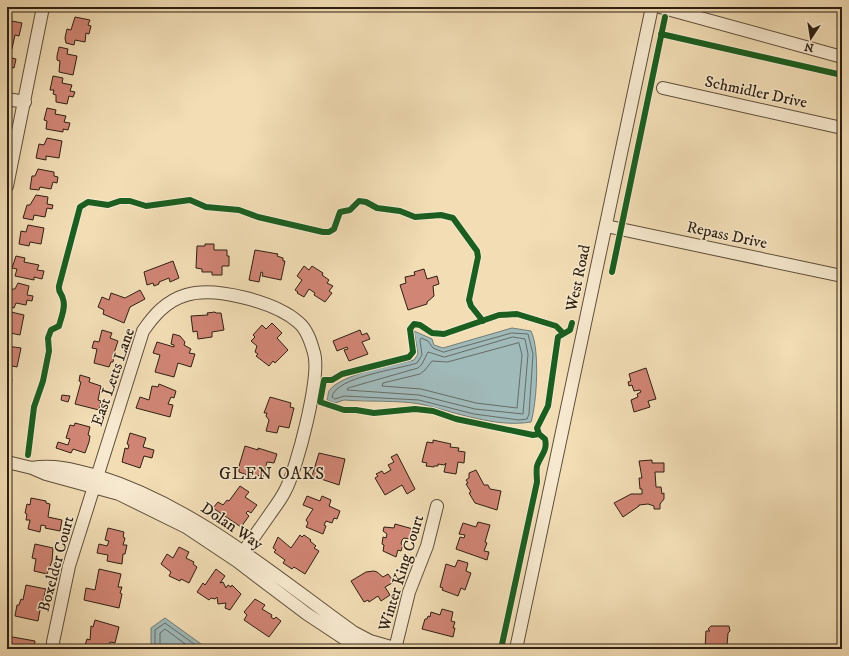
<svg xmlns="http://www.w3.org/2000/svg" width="849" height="656" font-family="'IM FELL DW Pica',serif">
	<rect width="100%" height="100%" fill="#f2ddb5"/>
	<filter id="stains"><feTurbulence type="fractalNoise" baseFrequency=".005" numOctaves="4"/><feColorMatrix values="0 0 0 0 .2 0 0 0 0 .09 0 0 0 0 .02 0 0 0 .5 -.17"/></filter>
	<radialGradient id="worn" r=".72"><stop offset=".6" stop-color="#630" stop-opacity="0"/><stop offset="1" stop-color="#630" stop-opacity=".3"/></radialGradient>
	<path fill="#a0b9b9" stroke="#727c76" d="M512 328 531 331C540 349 537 402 531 422 496 428 455 412 420 404 398 400 367 402 344 400L335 403 327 400C328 397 328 393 329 391 340 374 395 365 414 360L418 354 414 331 432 339 434 345 443 348Z
		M165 618 208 649H151V628Z"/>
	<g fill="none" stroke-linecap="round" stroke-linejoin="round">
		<path stroke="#676c65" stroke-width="1" d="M512 333 528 334 533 354 529 414 527 419 519 420 474 414 419 400 344 396 335 399 332 397C335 377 400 369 417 363L422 355 420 340 421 338 428 341 433 348 443 352Z
			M513 337 525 339 528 354 523 414 475 409 419 395 347 390 348 388 418 368 422 364 428 352 444 357Z
			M519 343 522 355 517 408 476 403 421 389 382 386 383 383 420 374 425 370 432 361 447 362Z
			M155 649V630L165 623 201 649
			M160 649V633L165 629 192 649"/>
	</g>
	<path fill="#d18575" stroke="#2e2011" d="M79 7H88L89 11H79Z
		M75 17 90 20 88 25 91 26 89 34 86 33 85 42 75 40 74 45 66 43 65 38 67 29 71 30Z
		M12 21 22 23 19 36 15 35 12 49 7 48V24L11 25Z
		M59 47 68 49 67 54 77 56 73 75 59 72 60 61 57 60V56Z
		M7 57 16 59 14 68 7 66Z
		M53 76 63 78 62 83 72 85 70 91 75 92 73 97 69 96 67 104 56 102V95L53 94 54 90H50Z
		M47 108 56 110 55 114 66 116 64 122 70 123 68 130 63 129V132L46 129 47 121 44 120Z
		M47 138 62 141 59 158 46 156V160L36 158 39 144 44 145Z
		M38 169 54 172V176L58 177 57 183 53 182 51 189 40 187 39 190 30 189 32 176H35Z
		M36 195 48 197 47 204 53 205 52 209 47 208 45 217 34 215 33 220 23 218 27 205H30Z
		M28 225 44 228 41 244 30 242 29 246 19 244 21 231 26 232Z
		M205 244H214V250H227V256H229V266H222V275H212V272H202V269L196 268 197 246H205Z
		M255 250 278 254 277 256 283 258V261H285L281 280 262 276 263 273 261 272 259 282 249 280Z
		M16 256 25 258 24 262 39 265 37 270 44 271 42 279 34 277V280L15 276 17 269 12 268Z
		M173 261 179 278 170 282 169 278 159 282V284L154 286 153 283 147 285 144 272Z
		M304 266 309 270 312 266 323 273 322 275 329 280 327 283 333 286 329 291 332 293 325 302 314 295 315 293 309 289 304 297 297 293 298 292 295 290 302 280 297 276Z
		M424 269 427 279 437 276 439 284 433 286 434 296 427 302V304L408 310 400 285 406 283 405 277 415 275 414 272Z
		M18 283 29 286 27 295 33 296 32 301 27 300 26 305 16 303 14 308 7 306 8 293H11L12 289H15Z
		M140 290 145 299 130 307 124 323 103 314 104 310 98 307 102 297 109 300 111 293 125 298Z
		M11 312 24 315 20 335 10 333 9 338 7 337V319L11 316Z
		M215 312 216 313H221L224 330 212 332V337L198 339 197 331 193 332 191 316 208 315 207 313Z
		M272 323 282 333 277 338 288 350 275 363 273 361 269 366 256 356 258 354 255 352 257 346 251 341 255 337 253 335 262 325 266 329Z
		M102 330 112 333 110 338 118 341 113 356 114 357 113 362H111L109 367 94 363 97 349 92 348 94 341 99 342Z
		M360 330 362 335 367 333 370 339 362 342 368 354 349 361 344 350 348 349 347 347 337 351 333 341Z
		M173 334 180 336 185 342 184 345 191 349 189 353 195 354 191 367 178 363 174 377 155 372 160 355 153 353 157 342 174 347V345L171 344Z
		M7 346 21 348 17 367 7 365Z
		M646 368 656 399 648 401 650 407 634 412 631 400 638 397 637 394 641 392 640 390 634 391 632 385 629 386 628 382 631 381 629 374Z
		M80 375 90 378 89 382 101 386 99 395 98 400 101 401 99 410 75 404 81 382 79 381Z
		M7 378 12 379 10 390 8 389 7 393Z
		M159 384 176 391 174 398 171 397 168 404 173 405 170 417 136 408 140 397 149 400 152 386 158 387Z
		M62 395 70 396 68 402 61 400Z
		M270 397 291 403 290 407 294 408 289 428 279 426 277 433 266 431 269 420 266 416 267 413H264Z
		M75 423 90 427 88 435 90 436 89 442 85 453 73 449 71 453 56 448 58 442 68 445 70 439 66 438 70 425 74 426Z
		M130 433 146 438 143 447 154 450 152 458 144 456 140 468 122 462 125 448 128 449 129 445 127 444Z
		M433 440 451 444 450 447 459 448 458 451 465 452 464 463 458 462 456 474 444 472 446 463 444 465 438 464V466H434V467L426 466 427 463 422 462 427 442 433 443Z
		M245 446 258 450V448L277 454 274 463 267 462 263 477 257 475 256 478 239 472V466Z
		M319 453 345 459 339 485 312 476Z
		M397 454 415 489 407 494 402 485 385 495 375 478 378 476 376 474 382 471 384 474 391 470 388 465 394 462 391 457Z
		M652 460V463H664V472H655L656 487H661L662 494 664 493V499L660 504V509H654V506L648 504 639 505V506L623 517 614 503 631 494H642V489H640L639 478H642L639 461Z
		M476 470 484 485H488L490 489 501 491 497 510 475 503 469 493 471 492 466 484 468 483 466 480 469 478V473Z
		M240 486 249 492 245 497 257 505 251 513 248 511 246 513 249 516 241 527 213 508 218 502 223 505 227 500 229 501Z
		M307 496 320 501 322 496 331 500 329 506 340 511 337 519 334 518 332 523 326 521 324 525 326 526 323 534 306 527 308 523 306 520 313 509 303 505Z
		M31 498 46 501V503L50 504 48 517 62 520 60 531 45 528 46 526 41 525 40 532 28 529 30 520H26L27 514 25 513 27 504 30 505Z
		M478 522 490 525 485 542 487 543 484 551 489 552 487 560 456 549 460 537 464 538 465 535 459 534 463 523 476 527Z
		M395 524 413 529 410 539 404 538 402 540 401 544 403 545 401 551 398 550 396 557 383 551 384 545 382 544 383 537 386 538 387 534 383 531 384 527 394 528Z
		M108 528 124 532 123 537 125 538 123 545H127L125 554H123L122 564 107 561 108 555 97 553 99 544 107 546 109 541 105 540Z
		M300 535 302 537 304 535 311 540 310 541 316 546 314 548 319 551 305 574 294 567 292 569 283 563 285 560 274 552 276 550 273 548 278 537 291 548Z
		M35 544 53 548 52 561 47 574 34 571 36 559 32 558Z
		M179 547 189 552 186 558 194 562 193 564 197 567 189 583 181 579 180 581 169 576 171 572 161 564 167 554 173 558Z
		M458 560 468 563 466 571 471 573 465 590 461 588 458 596 442 590 443 588 440 587 446 564 455 567Z
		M99 569 121 574 118 587H122L120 593 122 594 119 608 84 600 86 588 95 590Z
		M216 569 225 576 220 583 223 582 226 588 228 585 231 587 232 585 241 594 230 610 225 608 226 603 218 604 217 597 215 599 211 598 209 600 197 592 203 583 205 585Z
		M374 571 377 572 383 577 388 574 394 582 385 587 390 595 381 601 378 596 369 602 368 600 364 602 351 581 366 572Z
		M26 585 46 589 41 607 39 606 38 610H40L38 621 15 616 17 605H19L21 599 23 600Z
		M255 599 265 605 262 609 272 615 271 617 274 619 276 617 281 621 269 637 244 620 247 615 244 612Z
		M442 609 453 612 451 621 455 622 453 628H455L453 637 422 629 425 619H427L428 616 430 617 431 612 440 615Z
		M95 620 119 627 115 643 110 642 109 649 84 648 87 639 90 640 91 626 93 627Z
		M711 626H729L730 631 728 633 727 645H730V649H705L706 631H710L708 629Z
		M7 636 35 641 34 649H7Z"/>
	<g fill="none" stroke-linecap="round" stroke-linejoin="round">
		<g stroke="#5f4f3a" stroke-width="14">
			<path id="minor" d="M660 7 842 57
				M663 88 842 128
				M7 99 25 102
				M7 186 43 7
				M606 226 842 276
				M7 462 32 468 46 474 119 494 186 527 237 561 307 614 360 649
				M32 468C54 464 75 470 97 476 194 506 272 574 353 632L370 641 398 649
				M54 649 53 642 69 566 143 331C154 315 166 301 186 295 215 286 275 302 298 322 307 329 311 342 314 353 321 376 297 469 285 491 281 499 275 507 270 514 259 530 248 545 237 561
				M395 649 409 592 427 546 437 506
				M516 649 652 7"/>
		</g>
		<use href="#minor" stroke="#f7e9cf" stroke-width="12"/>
		<g stroke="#f7e9cf" stroke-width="8">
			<path id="cycleway" d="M661 34 842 75
				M612 272 665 17
				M539 434 533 435 456 419 433 411 415 409 374 413 356 410H344L320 402 324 380H332L342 374 409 357 413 352 410 329 414 324 420 325 432 333 444 334 499 315 517 314 556 326 563 333
				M28 455 34 407 43 381 49 351 48 338 51 330 59 326C61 318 66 307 63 299 62 293 58 293 59 286L80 207 88 202 108 205 120 201H130L146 206 190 200 206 207 239 210 258 217 323 232H329L334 229 340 212 350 210 359 201 366 202 377 208 400 211 415 217 441 215 453 218 477 251 478 257 469 300 471 306 483 321
				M501 649 537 482C537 478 536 471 537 466 540 456 548 451 545 439L539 434 537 428 548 406 558 337 570 330 572 323"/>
		</g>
		<use href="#cycleway" stroke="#1b5e20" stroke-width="6"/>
	</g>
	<g text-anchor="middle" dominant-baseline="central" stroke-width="3" stroke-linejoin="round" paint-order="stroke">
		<g font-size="16" fill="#2e2011" stroke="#f7e9cf">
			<text transform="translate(756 92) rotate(12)">Schmidler Drive</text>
			<text transform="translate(727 235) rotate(12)">Repass Drive</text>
			<text transform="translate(578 278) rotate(-78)">West Road</text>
			<text transform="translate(113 377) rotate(-71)">East Letts Lane</text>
			<text transform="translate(232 526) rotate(34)">Dolan Way</text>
			<text transform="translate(56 564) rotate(-75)">Boxelder Court</text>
			<text transform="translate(401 573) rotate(-73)">Winter King Court</text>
		</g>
		<g font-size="17" letter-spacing="1" fill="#2e2011" stroke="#f7e9cf">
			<text x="272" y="474">GLEN OAKS</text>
		</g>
	</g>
	<rect width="849" height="656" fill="none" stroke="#f2ddb5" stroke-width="24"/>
	<rect x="8" y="8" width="833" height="640" fill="none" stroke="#2e2011" stroke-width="2"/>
	<rect x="12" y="12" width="825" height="632" fill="none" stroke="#2e2011"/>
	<g transform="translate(811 38) rotate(192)" stroke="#f7e9cf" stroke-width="3" paint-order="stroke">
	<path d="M0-3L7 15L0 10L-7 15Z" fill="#2e2011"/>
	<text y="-6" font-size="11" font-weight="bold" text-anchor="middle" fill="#2e2011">N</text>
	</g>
	<rect width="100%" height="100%" filter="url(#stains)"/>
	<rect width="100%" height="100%" fill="url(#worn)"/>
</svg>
